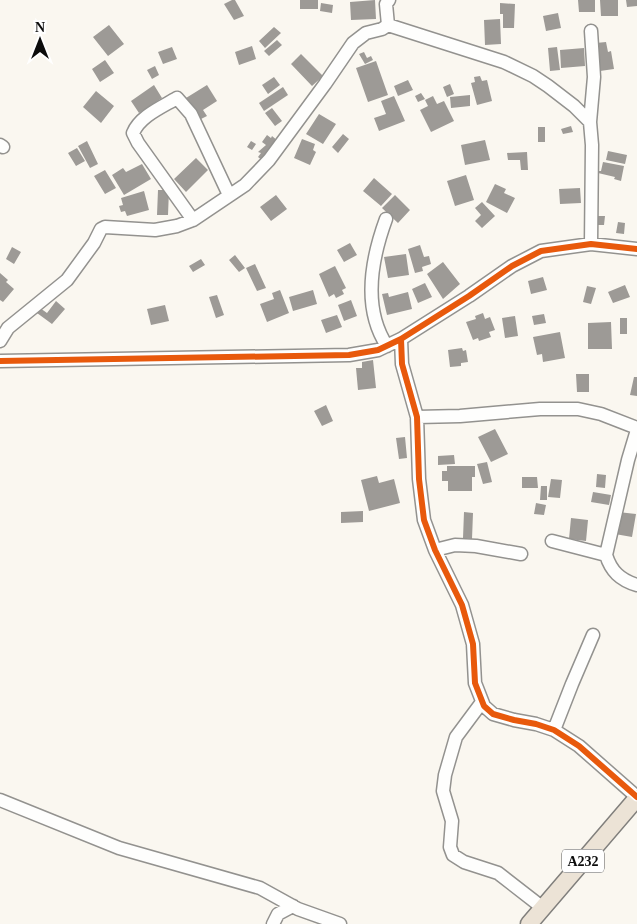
<svg xmlns="http://www.w3.org/2000/svg" width="637" height="924" font-family="'Times New Roman',serif">
	<rect width="100%" height="100%" fill="#faf7f0"/>
	<path fill="#9d9a96" d="M232 0H235L244 16 234 20 224 4Z
		M300 0H318V9H300Z
		M375 0 376 19 351 20 350 2Z
		M578 0H595V12H579Z
		M600 0H618V16H601Z
		M626 0H637V6L627 7Z
		M321 3 333 5 332 13 320 11Z
		M500 3 515 4 514 28H503V14H500Z
		M558 13 561 28 546 31 543 16Z
		M500 19 501 44 485 45 484 20Z
		M109 25 124 44 108 56 93 37Z
		M274 27 281 33 265 48 259 41Z
		M277 40 282 45 269 56 264 51Z
		M606 42 608 52 611 51 614 69 600 71 596 43Z
		M252 46 256 59 239 65 235 52Z
		M172 47 177 59 163 64 158 52Z
		M557 47 560 70 550 71 548 48Z
		M584 48 585 66 561 68 560 50Z
		M364 52 367 58 371 56 373 60 365 64 359 54Z
		M301 54 323 76 312 86 291 64Z
		M105 60 114 73 100 82 92 69Z
		M376 61 388 95 368 102 356 68Z
		M155 66 159 75 152 79 147 70Z
		M480 76 482 81 487 80 492 101 477 105 471 83 475 82 474 77Z
		M274 77 280 85 268 94 262 85Z
		M408 80 413 90 398 96 394 86Z
		M450 84 454 94 447 97 443 87Z
		M154 85 162 98 139 113 131 101Z
		M207 85 217 101 203 110 207 116 199 120 186 98Z
		M283 87 288 95 264 111 259 103Z
		M96 91 114 106 101 123 83 107Z
		M421 93 425 99 418 102 415 96Z
		M470 95V106L451 108 450 97Z
		M394 96 405 121 379 131 374 118 386 114 381 101Z
		M433 96 437 104 444 101 454 121 431 132 420 110 428 106 425 100Z
		M272 108 282 121 275 126 265 113Z
		M319 114 336 124 323 144 306 134Z
		M571 126 573 132 563 134 561 129Z
		M538 127H545V142H538Z
		M343 134 349 139 338 153 332 147Z
		M267 135 271 138 272 136 278 141 263 161 258 157 261 153 258 152 266 145 262 142Z
		M302 139 315 144 313 150 316 152 310 165 294 158Z
		M485 140 490 160 465 165 461 145Z
		M87 141 98 164 90 168 78 146Z
		M251 141 256 144 252 150 247 147Z
		M77 148 85 161 76 166 68 153Z
		M608 151 627 155 625 164 606 160Z
		M527 152 528 170H521L520 160H508L507 153Z
		M196 158 208 170 186 192 174 179Z
		M603 162 624 166 621 181 614 179 615 177 598 173 599 171H601Z
		M142 164 151 179 124 195 112 175 123 168 126 172Z
		M105 170 116 188 105 194 94 176Z
		M466 175 474 200 455 206 447 181Z
		M374 178 392 194 381 206 363 191Z
		M495 184 506 189 504 193 515 198 507 213 486 202Z
		M580 188 581 203 560 204 559 189Z
		M158 190H169L168 215H157Z
		M144 191 149 210 127 216 125 211 121 212 119 206 123 205 121 198Z
		M276 195 287 209 271 221 260 207Z
		M395 195 410 210 398 223 382 208Z
		M482 202 495 216 482 228 475 221 481 215 475 208Z
		M597 216H605L604 225H597Z
		M618 222 625 223 624 234 616 233Z
		M350 243 357 255 344 262 337 250Z
		M420 245 424 257 429 256 431 264 422 267 423 271 415 273 408 249Z
		M12 247 21 252 14 264 6 259Z
		M406 254 409 275 388 278 384 257Z
		M235 255 245 268 239 272 229 260Z
		M201 259 205 265 193 272 189 266Z
		M443 262 460 284 443 299 427 274Z
		M255 264 266 288 257 291 246 268Z
		M335 266 346 288 342 290 344 294 336 298 334 294 329 297 319 274Z
		M0 273 8 280 6 282 14 289 3 302 0 300Z
		M543 277 547 290 531 294 528 281Z
		M425 283 432 297 418 303 412 289Z
		M625 285 630 297 613 303 608 292Z
		M587 286 596 288 591 304 583 302Z
		M280 290 289 313 267 322 260 304 274 299 272 293Z
		M313 290 317 304 293 311 289 297Z
		M408 292 412 309 387 315 382 294 388 293 389 297Z
		M217 295 224 315 216 318 209 297Z
		M351 300 357 316 344 321 338 305Z
		M56 301 65 309 52 324 37 313 40 308 47 313Z
		M165 305 169 321 151 325 147 309Z
		M483 313 485 319 490 317 495 330 489 332 491 337 479 341 478 338 473 340 466 322 476 319 475 316Z
		M544 314 546 323 534 325 532 316Z
		M337 315 342 327 326 333 321 320Z
		M515 316 518 336 505 338 502 318Z
		M620 318H627V334H620Z
		M611 322 612 349H588V323Z
		M560 332 565 358 543 362 542 354 537 355 533 337Z
		M462 348 463 351 466 350 468 362 461 363V366L450 367 448 350Z
		M373 360 376 388 358 390 356 368H362V362Z
		M576 374H589V392H577Z
		M634 377H637V396L630 395Z
		M326 405 333 421 322 426 314 411Z
		M495 429 508 454 491 462 478 437Z
		M405 437 407 458 399 459 396 438Z
		M454 455 455 464 438 465V456Z
		M487 462 492 482 483 484 477 464Z
		M447 466H475V477H472V491H448V481H442V471H447Z
		M597 474 606 475 605 488 596 487Z
		M377 476 379 483 394 479 400 503 369 511 361 480Z
		M522 477H537L538 488H522Z
		M551 479 562 480 560 498 548 497Z
		M541 486H547V500H540Z
		M593 492 611 495 609 505 591 502Z
		M536 503 546 505 544 515 534 514Z
		M363 511V522L341 523V512Z
		M464 512 473 513 472 539 463 538Z
		M618 512 636 514 632 537 615 534Z
		M571 518 588 520 586 541 569 539Z"/>
	<g fill="none" stroke-linecap="round" stroke-linejoin="round">
		<g stroke="#93928f" stroke-width="15">
			<path id="minor" d="M388 25 504 62 533 76 548 86 574 106 590 122 592 145 591 244
				M590 122 594 77 591 31
				M0 145 3 147
				M386 219C371 260 362 308 387 346
				M193 220 138 143 133 133C140 116 162 107 177 98L191 114 229 195
				M401 339 402 364 417 417 419 479 424 520 435 550 462 605 473 644 475 683 484 706 493 714 514 720 536 724 554 730 579 746 637 797
				M0 341 8 328 67 280 94 243 101 229 105 227 155 230 177 226 193 220 245 185 269 160 325 84 353 43 366 33 382 29 388 25 386 4 389 0
				M0 361 349 355 378 350 401 339 469 296 512 266 541 251 591 244 637 249
				M417 417 460 416 540 409H578L601 414 637 428
				M637 430 628 460 606 555C611 571 620 580 637 585
				M552 541 606 555
				M435 550 455 545 476 546 521 554
				M482 702 456 737 445 775 443 791 452 821 450 847 453 855 464 862 498 873 543 908
				M554 730 572 684 593 635
				M0 800 119 848 260 888 298 909 340 924
				M273 924 278 914 293 906"/>
		</g>
		<g stroke="#807f7c" stroke-width="19">
			<path id="major" d="M529 924 637 798"/>
		</g>
		<use href="#minor" stroke="#fefefd" stroke-width="12"/>
		<use href="#major" stroke="#ece3d6" stroke-width="16"/>
		<g stroke="#fff" stroke-width="9">
			<path id="cycleway" d="M401 339 402 364 417 417 419 479 424 520 435 550 462 605 473 644 475 683 484 706 493 714 514 720 536 724 554 730 579 746 637 797
				M0 361 349 355 378 350 401 339 469 296 512 266 541 251 591 244 637 249"/>
		</g>
		<use href="#cycleway" stroke="#e8590c" stroke-width="6"/>
	</g>
	<g text-anchor="middle" dominant-baseline="central" stroke-width="5" stroke-linejoin="round" paint-order="stroke">
		<rect fill="#fff" stroke="#555" stroke-width="1" x="562" y="849.5" width="42" height="23" rx="4"/>
		<g font-size="14" font-weight="bold" fill="#0c0c0c">
			<text x="583" y="861">A232</text>
		</g>
	</g>
	<g transform="translate(40 40)" stroke="#ffffff" stroke-width="4" paint-order="stroke">
	<path d="M0-4L9 19L0 12L-9 19Z" fill="#0c0c0c"/>
	<text y="-8" font-size="14" font-weight="bold" text-anchor="middle" fill="#0c0c0c">N</text>
	</g>
</svg>
